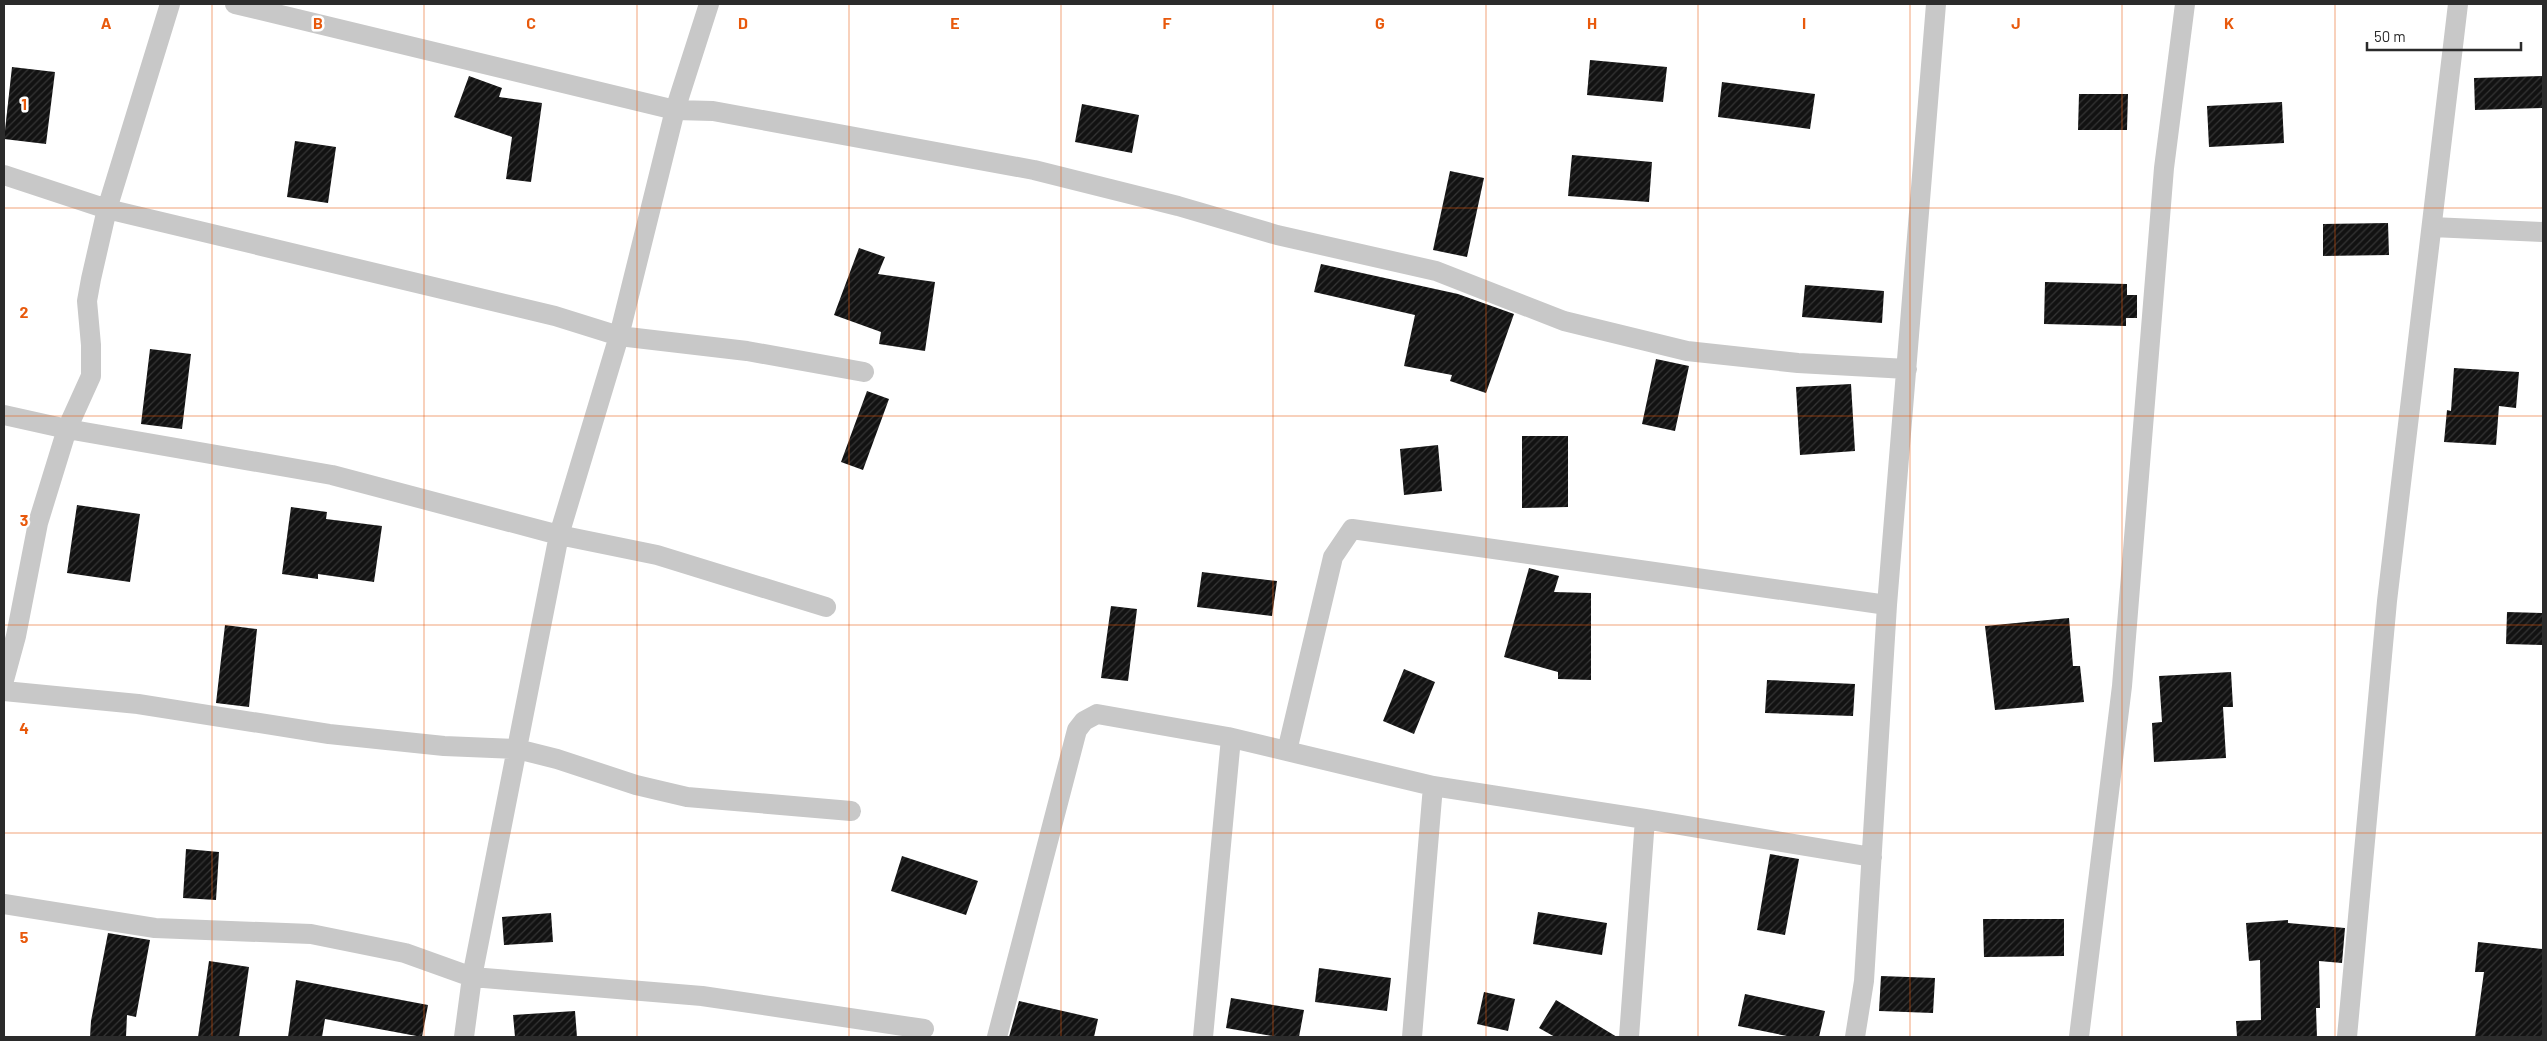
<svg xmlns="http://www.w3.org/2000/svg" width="2547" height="1041" font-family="Barlow,sans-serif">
	<defs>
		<pattern id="building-hatch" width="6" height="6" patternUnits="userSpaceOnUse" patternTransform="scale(1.25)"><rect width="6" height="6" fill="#121212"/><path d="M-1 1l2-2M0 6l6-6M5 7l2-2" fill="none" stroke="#353535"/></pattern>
	</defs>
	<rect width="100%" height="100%" fill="#fff"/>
	<path fill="url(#building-hatch)" d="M1590 60 1667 67 1663 102 1587 95Z
		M12 67 55 72 46 144 4 139Z
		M469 76 502 88 499 97 542 103 531 182 506 179 512 137 454 117Z
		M2543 76V108L2475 110 2474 78Z
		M1722 82 1815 94 1810 129 1718 117Z
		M2079 94H2128L2127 130H2078Z
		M2282 102 2284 143 2209 147 2207 106Z
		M1082 104 1139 115 1132 153 1075 142Z
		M295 141 336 147 328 203 287 197Z
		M1572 155 1652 162 1649 202 1568 196Z
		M1450 171 1484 178 1467 257 1433 250Z
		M2388 223 2389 255 2323 256V224Z
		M859 248 885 257 878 274 935 282 925 351 879 344 881 332 834 315Z
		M1321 264 1458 294 1514 314 1486 393 1450 381 1452 375 1404 366 1415 315 1314 292Z
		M2045 282 2127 284V295H2137V318H2126V326L2044 324Z
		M1805 285 1884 291 1882 323 1802 317Z
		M150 349 191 354 182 429 141 424Z
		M1656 359 1689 366 1675 431 1642 424Z
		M2454 368 2519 372 2516 408 2499 406 2496 445 2444 442 2447 410 2451 411Z
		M1851 384 1855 451 1800 455 1796 387Z
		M867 391 889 399 863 470 841 462Z
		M1522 436H1568V507L1522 508Z
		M1438 445 1442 491 1404 495 1400 449Z
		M77 505 140 514 130 582 67 573Z
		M291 507 327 512 326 519 382 526 374 582 318 574V579L282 574Z
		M1529 568 1559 576 1554 592 1591 593V680L1558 679V672L1504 657Z
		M1202 572 1277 581 1272 616 1197 607Z
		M1111 606 1137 609 1128 681 1101 678Z
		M2507 612 2543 613V645L2506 644Z
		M2069 618 2073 666H2080L2084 702 1995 710 1985 626Z
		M225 625 257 629 249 707 216 703Z
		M1404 669 1435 682 1414 734 1383 721Z
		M2231 672 2233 707H2223L2226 758 2154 762 2152 723 2162 722 2159 676Z
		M1767 680 1855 684 1853 716 1765 713Z
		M186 849 219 852 216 900 183 898Z
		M1770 854 1799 859 1785 935 1757 930Z
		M902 856 978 881 966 915 891 891Z
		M1538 912 1607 923 1602 955 1533 944Z
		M551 913 553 942 504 945 502 917Z
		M1983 919H2064V956L1984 957Z
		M2288 920V923L2345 928 2342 963 2319 961 2320 1008H2316L2317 1037H2237L2236 1021 2261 1020 2260 960 2249 961 2246 923Z
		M108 933 150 940 136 1017 127 1015 126 1037H90L91 1021Z
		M2478 942 2543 949V1037H2475L2484 972H2475Z
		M209 961 249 967 239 1037H198Z
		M1319 968 1391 978 1387 1011 1315 1002Z
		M1881 976 1935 978 1933 1013 1879 1011Z
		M296 980 428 1005 422 1037 325 1019 322 1037H288Z
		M1484 992 1515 999 1508 1031 1477 1024Z
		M1745 994 1825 1011 1819 1037H1792L1738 1026Z
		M1231 998 1304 1010 1299 1037H1278L1226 1028Z
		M1556 1000 1617 1037H1555L1539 1028Z
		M1019 1001 1098 1019 1094 1037H1009Z
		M575 1011 577 1037H515L513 1015Z"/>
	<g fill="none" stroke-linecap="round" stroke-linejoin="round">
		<path stroke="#c8c8c8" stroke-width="20" d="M235 4 675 110 713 111 1034 170 1178 206 1277 235 1436 271 1564 321 1687 351 1798 363 1907 369
			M4 175 107 209 555 316 619 336 747 351 864 372
			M2432 227 2543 232
			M4 415 67 429 332 475 559 535 657 555 826 607
			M4 680 16 636 38 523 67 429 91 376V345L87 301 91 279 107 209 170 4
			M4 691 138 704 329 734 444 746 517 749 557 759 636 785 687 797 851 811
			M1287 751 1333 557 1352 529 1887 605
			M4 904 155 928 311 934 405 953 472 977 702 996 924 1029
			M464 1037 472 977 559 535 619 336 675 110 709 4
			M997 1037 1077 730 1084 721 1097 714 1228 737 1433 786 1645 819 1872 857
			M1203 1037 1231 738
			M1412 1037 1433 786
			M1629 1037 1645 819
			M1855 1037 1864 981 1887 605 1936 4
			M2079 1037 2122 686 2164 168 2185 4
			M2347 1037 2387 601 2458 4"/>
	</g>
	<path fill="none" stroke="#e8590c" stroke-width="1" stroke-opacity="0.55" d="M212 4V1037M424 4V1037M637 4V1037M849 4V1037M1061 4V1037M1273 4V1037M1486 4V1037M1698 4V1037M1910 4V1037M2122 4V1037M2335 4V1037M4 208H2543M4 416H2543M4 625H2543M4 833H2543"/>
	<g font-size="16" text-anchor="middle" font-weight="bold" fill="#e8590c" stroke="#fff" stroke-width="5" stroke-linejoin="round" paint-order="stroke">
		<text x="106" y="29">A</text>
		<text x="318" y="29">B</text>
		<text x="531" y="29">C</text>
		<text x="743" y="29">D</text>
		<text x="955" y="29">E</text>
		<text x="1167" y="29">F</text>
		<text x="1380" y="29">G</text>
		<text x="1592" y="29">H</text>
		<text x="1804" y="29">I</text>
		<text x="2016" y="29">J</text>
		<text x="2229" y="29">K</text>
		<text x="24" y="110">1</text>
		<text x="24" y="318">2</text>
		<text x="24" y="526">3</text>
		<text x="24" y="734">4</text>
		<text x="24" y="943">5</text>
	</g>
	<rect width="2547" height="1041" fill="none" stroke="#2b2b2b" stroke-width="10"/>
	<path d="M2367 42v8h154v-8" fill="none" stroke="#2b2b2b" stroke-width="2.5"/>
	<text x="2374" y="42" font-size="15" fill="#2b2b2b" stroke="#ffffff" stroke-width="4" paint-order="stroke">50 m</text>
</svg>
